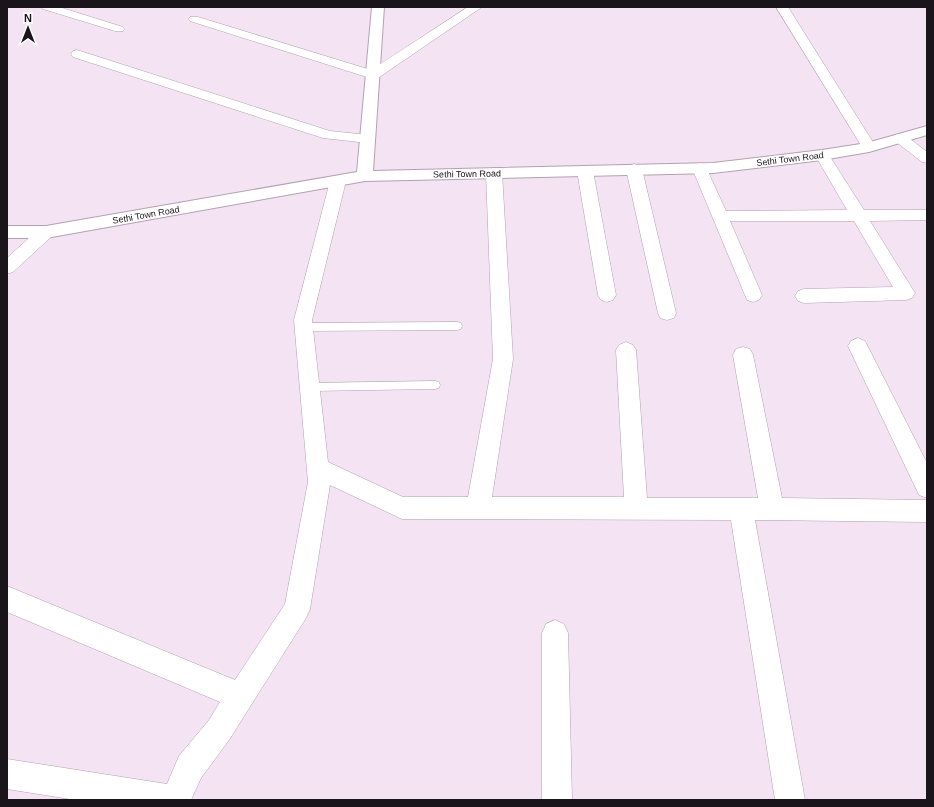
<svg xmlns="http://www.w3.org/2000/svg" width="934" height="807" font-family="Arial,sans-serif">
	<rect width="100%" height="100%" fill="#f4e3f3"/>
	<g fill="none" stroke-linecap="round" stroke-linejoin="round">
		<g stroke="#b2a2b1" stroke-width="1">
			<path id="service" d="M457 322 461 323 462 326 461 329 457 330 304 331 300 330 299 327 300 324 304 323Z
				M435 381 439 382 440 385 439 388 435 389 310 391 306 390 305 387 306 384 310 383Z"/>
		</g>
		<g stroke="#b2a2b1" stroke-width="1">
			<path id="minor" d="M41 7H59L123 27 125 29 123 31H115L43 9Z
				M468 7H482L378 78 373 79 190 21 188 19 190 17H198L371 70Z
				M776 7H788L876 147 874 150 869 151 864 150 862 147Z
				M77 50 330 131 368 135 373 136 375 139 373 142 368 143 323 138 73 57 71 54 73 51Z
				M900 134 905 135 927 152V163L922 162 895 141 893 138 895 135Z
				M822 151 827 152 864 210H927V220L870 221 915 293 912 298 906 300 804 303 798 301 795 296 798 291 804 289 893 287 854 221H730L762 295 759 300 753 302 747 300 692 168 695 165 700 163 705 165 726 211 847 210 815 155 817 152Z
				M634 164 639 166 642 169 676 313 674 318 667 320 660 318 658 313 626 169 629 166Z
				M585 166 590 168 593 171 616 295 613 300 607 302 601 300 598 295 577 171 580 168Z
				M494 168 499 170 502 173 513 359 492 497H624L616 350 619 345 626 342 633 345 636 350 647 498H758L733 355 736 349 743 347 750 349 753 355 782 498 927 500V522L755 520 805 800H775L731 520 402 519 330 485 310 609 306 618 229 740 201 778 191 800H76L7 789V759L167 784 179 756 209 720 220 702 7 612V586L235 680 285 604 308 482 294 320 330 181 333 178 338 176 343 178 346 181 312 320 328 462 403 497H468L493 359 486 173 489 170Z
				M46 226 52 228 54 232 52 236 13 272 7 274V258L40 228Z
				M858 338 865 341 927 463V498L919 495 848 346 851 341Z
				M555 620 564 624 568 633 572 800H542V633L546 624Z"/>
		</g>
		<g stroke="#b2a2b1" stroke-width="2">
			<path id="tertiary" d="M372 7H384L373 171 713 163 822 150 867 143 927 126V135L869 152 822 160 713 173 365 181 46 238H7V226H46L357 172Z"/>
		</g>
		<use href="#service" fill="#fff" fill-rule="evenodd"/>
		<use href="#minor" fill="#fff" fill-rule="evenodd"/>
		<use href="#tertiary" fill="#fff" fill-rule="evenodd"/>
	</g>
	<g text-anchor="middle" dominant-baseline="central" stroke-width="3" stroke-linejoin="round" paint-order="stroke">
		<g font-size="9" fill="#1a151a" stroke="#fff">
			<text transform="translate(790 159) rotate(-7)">Sethi Town Road</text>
			<text transform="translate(467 174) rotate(-1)">Sethi Town Road</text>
			<text transform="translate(146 215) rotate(-10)">Sethi Town Road</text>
		</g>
	</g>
	<rect width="934" height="807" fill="none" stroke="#1a151a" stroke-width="16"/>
	<g transform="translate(28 28)" stroke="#ffffff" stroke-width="3" paint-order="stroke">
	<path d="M0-3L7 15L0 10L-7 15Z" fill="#1a151a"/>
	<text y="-6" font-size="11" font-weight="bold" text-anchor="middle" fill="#1a151a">N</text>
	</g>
</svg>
